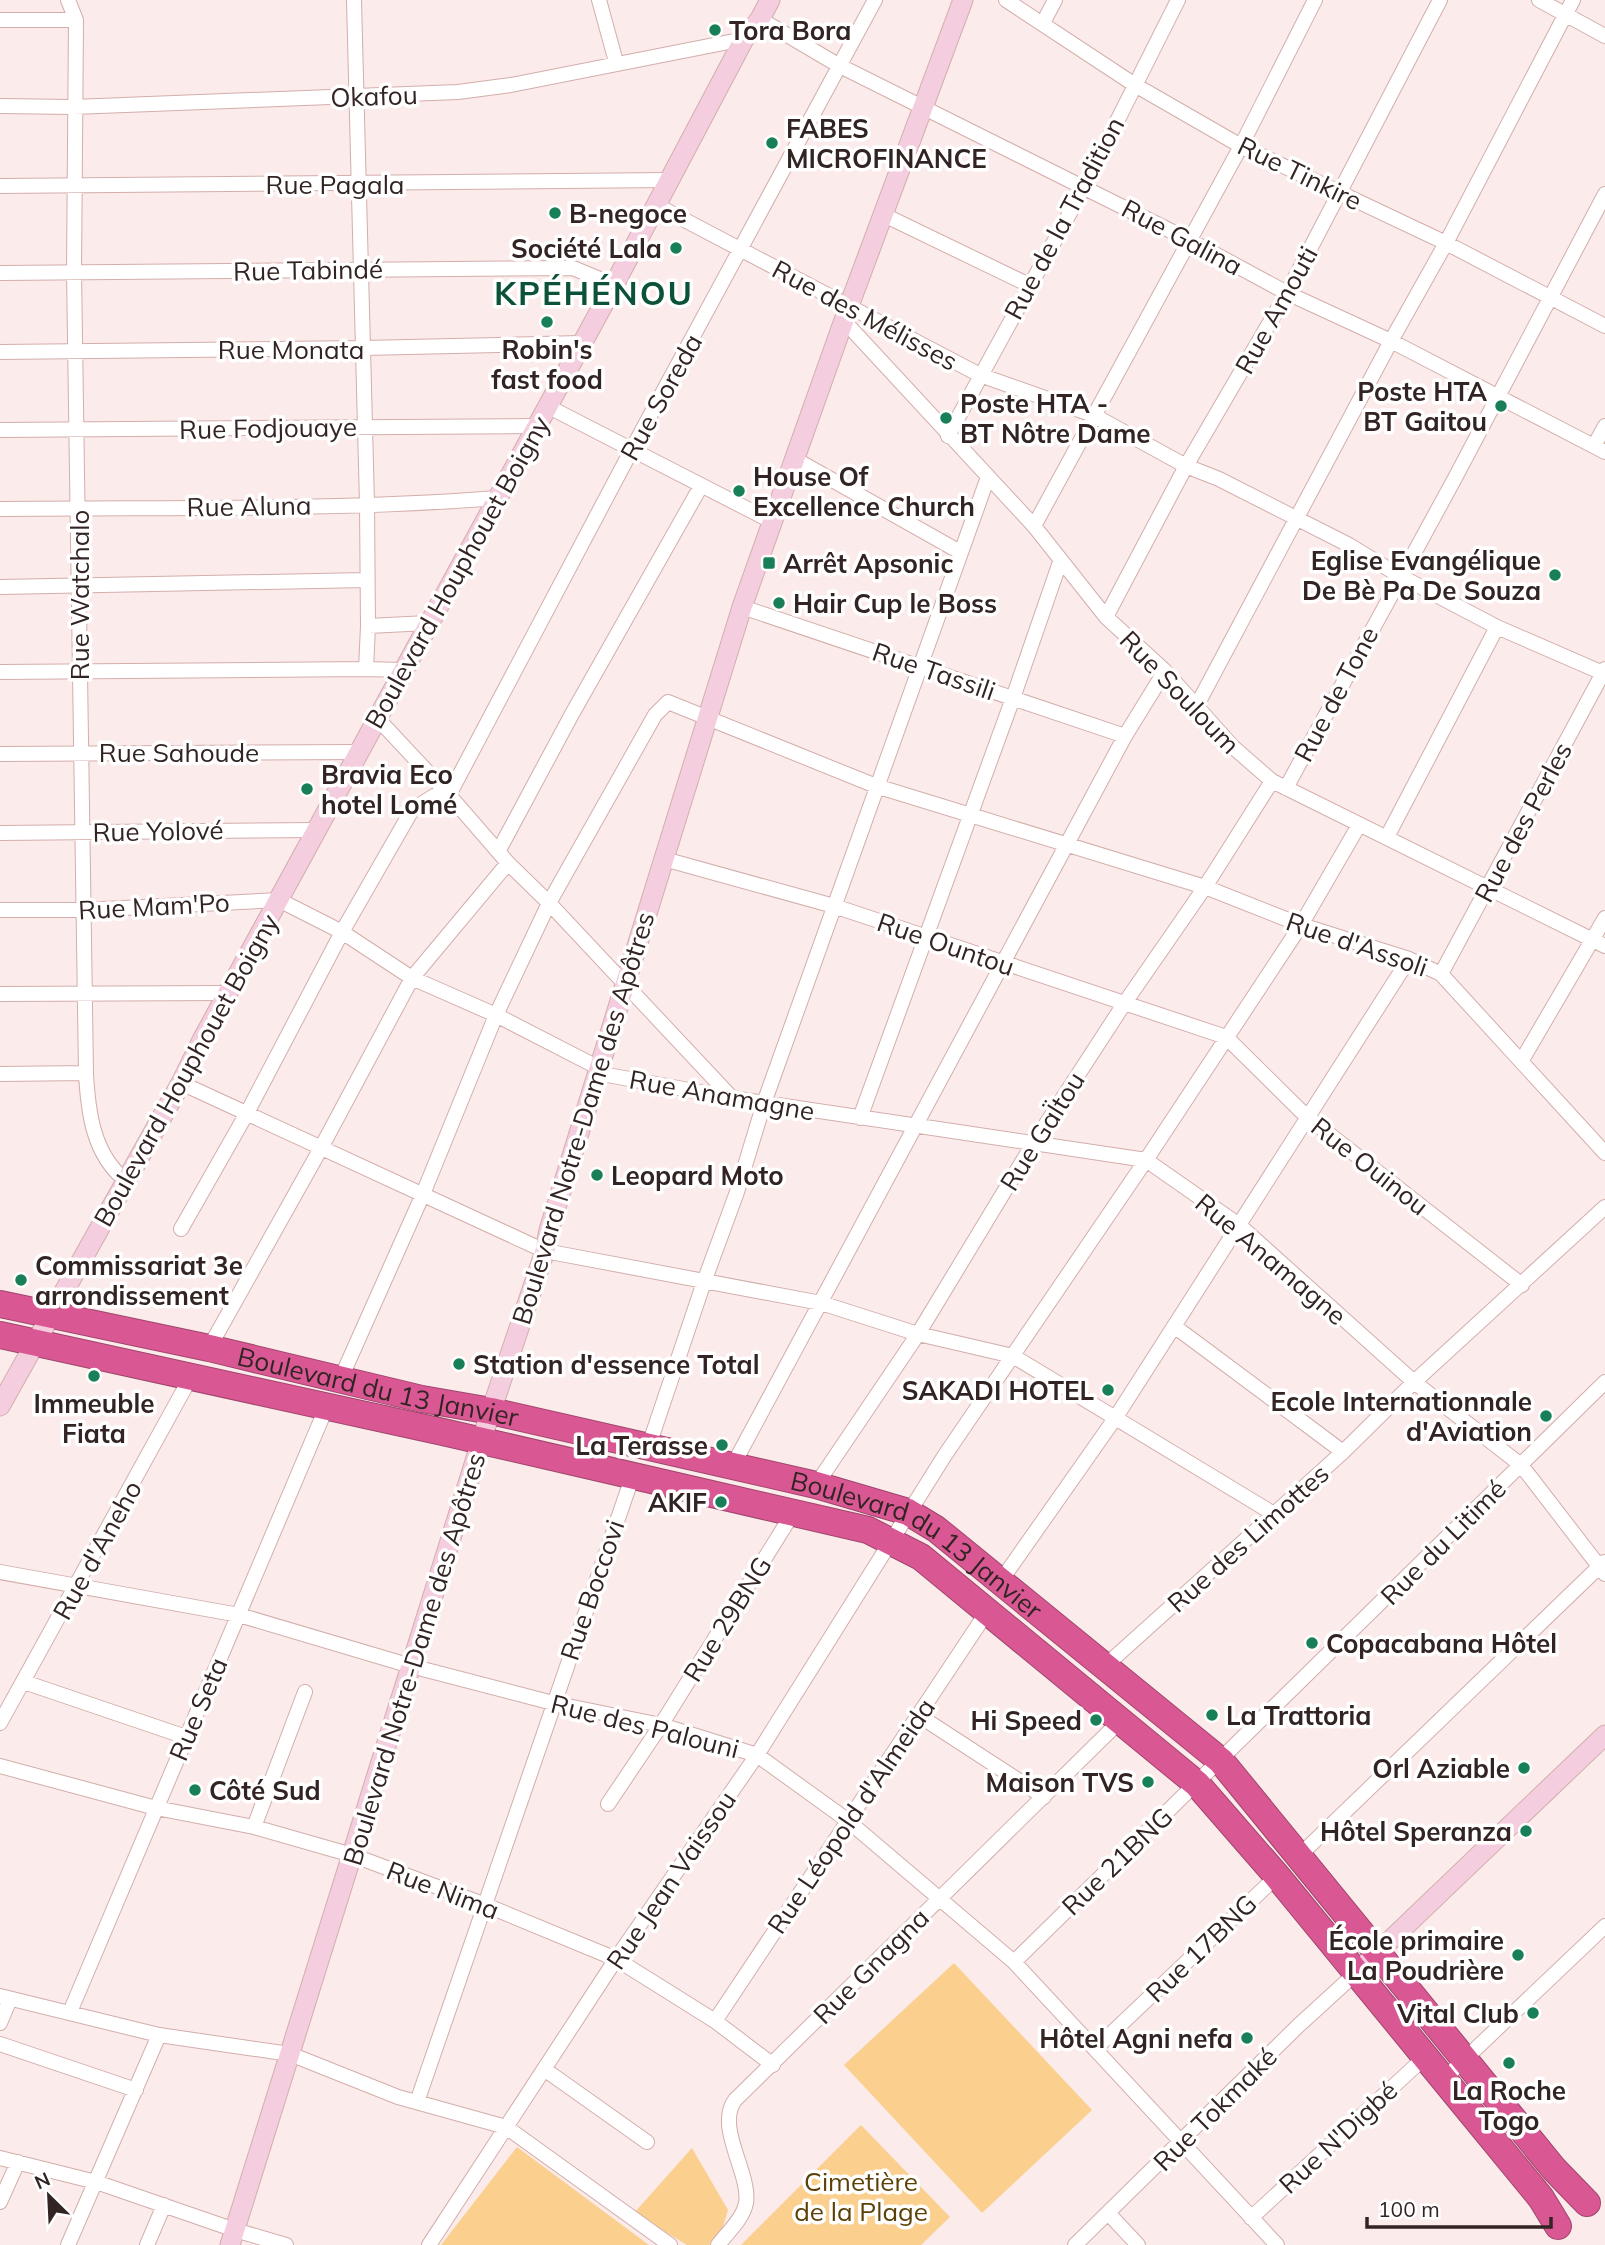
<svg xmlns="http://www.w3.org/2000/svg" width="1605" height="2245" font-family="Mulish,sans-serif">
	<rect width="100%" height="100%" fill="#fbebea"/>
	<path fill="#fbd08e" d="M954 1963 1092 2110 982 2213 844 2065Z
		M861 2125 950 2217 921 2245H741Z
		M517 2147 649 2245H441Z
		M692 2148 728 2210 721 2233 709 2245H687L634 2213Z"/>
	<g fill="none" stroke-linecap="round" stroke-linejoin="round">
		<g stroke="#d3aeab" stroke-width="16">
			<path id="street" d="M68 0 76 20 74 272 86 1073C88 1112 93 1154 125 1180
				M354 0 367 504 368 626 366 669
				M599 0 616 62
				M1006 0 1135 85 1241 146 1446 243 1605 326
				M1539 0 1605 36
				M760 19 838 65 1189 240 1287 293 1391 341 1605 452
				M0 20H76
				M1043 23 1055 0
				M0 106 73 107 458 92 511 85 744 39
				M0 186 669 180
				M656 205 980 375 1093 415 1186 466 1219 479 1349 545 1400 576 1497 627 1605 674
				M882 214 1029 285
				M0 273 573 268 614 285
				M845 322 1034 526 1106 617 1165 671 1233 747 1272 781 1605 946
				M0 352 363 348 581 343
				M547 406 773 522
				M0 430 536 426
				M948 436 1084 187 1178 0
				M1594 446 1605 426
				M795 459 960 552
				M0 509C165 507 332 511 497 498
				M1034 526 1241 146 1315 0
				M0 587 366 580
				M742 607 1125 736
				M1106 617 1186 466 1287 293 1440 0
				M368 626 428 623
				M0 672 366 669 402 670
				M1196 707 1391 341 1446 243 1573 0
				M377 718 449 795 508 863 549 903 732 1098
				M0 754 358 752
				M1286 788 1455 478 1605 194
				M0 833 316 830
				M1387 837 1497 627
				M499 850 572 714 701 486
				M664 859 834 906 1226 1037 1306 1116 1522 1285
				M0 910H84L279 900 342 932 412 978 496 1015 599 1068
				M1441 974 1605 669
				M0 994 227 993
				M1522 1060 1605 918
				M597 1073 732 1098 1146 1160 1239 1225 1414 1382 1521 1465 1605 1574
				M0 1074 86 1073
				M181 1083 545 1251 821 1303 918 1334 1013 1356 1274 1514
				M860 1118 1013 698 1060 562
				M181 1229 247 1113 342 932 412 810 434 796 449 795 631 451 875 0
				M1174 1326 1343 1452
				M209 1348 321 1148 412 978 508 863
				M341 1378 423 1194 496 1015 549 903 655 715 668 702 876 786 1205 887 1301 925 1409 959 1441 974 1605 1153
				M648 1448 704 1282 737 1192 764 1103 988 477
				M732 1467 1125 736 1165 671
				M816 1485 918 1334 1033 1144 1124 1004 1205 887 1272 781
				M0 1572 239 1615 411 1666 553 1703 661 1725 757 1755 847 1820 1014 1962 1277 2245
				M1000 1582 1116 1417 1409 959
				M1104 1667 1343 1452 1414 1382 1605 1207
				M24 1682 186 1737
				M918 1715 1044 1797
				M0 1723 192 1375
				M0 1766 156 1808 254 1827 352 1855 483 1904 616 1959 715 2021 773 2065
				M608 1804 661 1725 793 1513
				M254 1827 305 1692
				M1299 1856 1604 1562
				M1014 1962 1605 1382
				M0 1996 159 2035 290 2054 398 2097 506 2127 670 2245
				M70 2012 327 1406
				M715 2021 987 1612
				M0 2023 10 1999
				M0 2044 136 2090
				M1096 2048 1277 1876
				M544 2069 647 2142
				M1444 2079 1605 1926
				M417 2102 633 1475
				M0 2158 96 2182 235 2230 286 2245
				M0 2202 18 2162
				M1109 2214 1138 2245
				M1251 2218 1425 2057
				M68 2245 159 2035
				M147 2245 164 2205
				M429 2245 616 1959 757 1755 945 1455 1146 1160 1301 925 1359 825
				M718 2245C727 2233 743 2219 746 2203 751 2174 715 2127 735 2100L1120 1721
				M1075 2245 1298 2026 1356 1973"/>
		</g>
		<g stroke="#d3aeab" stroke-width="21">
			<path id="secondary" d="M0 1406 181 1083 202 1040 614 285 744 39 760 19 770 0
				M1356 1973 1605 1735
				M230 2245 486 1426 545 1251 549 1230 742 607 849 306 963 0"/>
		</g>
		<g stroke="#9f466c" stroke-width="28">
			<g id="highway">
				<path id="s1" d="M0 1304 209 1348 422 1399 491 1411 816 1485 908 1512 936 1529 1221 1761 1554 2169 1587 2203"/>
				<path d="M0 1335 443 1432 868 1530 921 1557 1197 1784 1277 1876 1459 2098 1541 2198 1558 2226"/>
			</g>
		</g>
		<use href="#street" stroke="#fff" stroke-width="14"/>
		<use href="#secondary" stroke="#f4cddf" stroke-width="19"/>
		<use href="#highway" stroke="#d95894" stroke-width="26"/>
	</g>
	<g fill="#197f59" stroke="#fff" stroke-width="2.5">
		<circle cx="715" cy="30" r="7"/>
		<circle cx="772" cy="143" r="7"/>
		<circle cx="555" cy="213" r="7"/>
		<circle cx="676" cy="248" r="7"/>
		<circle cx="547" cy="322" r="7"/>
		<circle cx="1501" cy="406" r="7"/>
		<circle cx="946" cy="418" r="7"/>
		<circle cx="739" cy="491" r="7"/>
		<rect x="762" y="556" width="14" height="14" rx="3.5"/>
		<circle cx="1555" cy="575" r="7"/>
		<circle cx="779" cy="603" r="7"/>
		<circle cx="307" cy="789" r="7"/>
		<circle cx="597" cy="1175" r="7"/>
		<circle cx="21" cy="1280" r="7"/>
		<circle cx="459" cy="1364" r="7"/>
		<circle cx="94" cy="1376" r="7"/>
		<circle cx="1108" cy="1390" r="7"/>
		<circle cx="1546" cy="1416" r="7"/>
		<circle cx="722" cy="1445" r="7"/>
		<circle cx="721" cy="1502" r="7"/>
		<circle cx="1312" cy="1643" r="7"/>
		<circle cx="1212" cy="1715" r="7"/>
		<circle cx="1096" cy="1720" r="7"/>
		<circle cx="1524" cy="1768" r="7"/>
		<circle cx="1148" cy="1782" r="7"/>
		<circle cx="195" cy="1790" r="7"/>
		<circle cx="1526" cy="1831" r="7"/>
		<circle cx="1518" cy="1955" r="7"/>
		<circle cx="1533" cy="2013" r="7"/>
		<circle cx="1247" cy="2038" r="7"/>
		<circle cx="1509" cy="2063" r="7"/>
	</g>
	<g text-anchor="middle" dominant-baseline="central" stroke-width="7" stroke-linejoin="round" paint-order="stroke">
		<g font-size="26" font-weight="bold" fill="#322423" stroke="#fff" text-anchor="start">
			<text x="729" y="30">Tora Bora</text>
			<text x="786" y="128">FABES<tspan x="786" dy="30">MICROFINANCE</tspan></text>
			<text x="569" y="213">B-negoce</text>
			<text x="662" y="248" text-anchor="end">Société Lala</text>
			<text x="547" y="349" text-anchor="middle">Robin's<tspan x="547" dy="30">fast food</tspan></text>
			<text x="1487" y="391" text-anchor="end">Poste HTA<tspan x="1487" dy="30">BT Gaitou</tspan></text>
			<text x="960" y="403">Poste HTA -<tspan x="960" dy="30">BT Nôtre Dame</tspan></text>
			<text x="753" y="476">House Of<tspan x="753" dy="30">Excellence Church</tspan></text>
			<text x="1541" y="560" text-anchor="end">Eglise Evangélique<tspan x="1541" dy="30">De Bè Pa De Souza</tspan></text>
			<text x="783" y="563">Arrêt Apsonic</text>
			<text x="793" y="603">Hair Cup le Boss</text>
			<text x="321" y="774">Bravia Eco<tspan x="321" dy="30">hotel Lomé</tspan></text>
			<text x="611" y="1175">Leopard Moto</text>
			<text x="35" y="1265">Commissariat 3e<tspan x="35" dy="30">arrondissement</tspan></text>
			<text x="473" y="1364">Station d'essence Total</text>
			<text x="1094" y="1390" text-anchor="end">SAKADI HOTEL</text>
			<text x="1532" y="1401" text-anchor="end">Ecole Internationnale<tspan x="1532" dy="30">d'Aviation</tspan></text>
			<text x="94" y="1403" text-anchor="middle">Immeuble<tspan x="94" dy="30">Fiata</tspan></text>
			<text x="708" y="1445" text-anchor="end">La Terasse</text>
			<text x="707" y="1502" text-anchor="end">AKIF</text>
			<text x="1326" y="1643">Copacabana Hôtel</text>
			<text x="1226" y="1715">La Trattoria</text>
			<text x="1082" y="1720" text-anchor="end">Hi Speed</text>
			<text x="1510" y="1768" text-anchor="end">Orl Aziable</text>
			<text x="1134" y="1782" text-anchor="end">Maison TVS</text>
			<text x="209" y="1790">Côté Sud</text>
			<text x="1512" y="1831" text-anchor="end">Hôtel Speranza</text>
			<text x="1504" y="1940" text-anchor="end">École primaire<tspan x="1504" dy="30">La Poudrière</tspan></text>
			<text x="1519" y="2013" text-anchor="end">Vital Club</text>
			<text x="1233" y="2038" text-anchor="end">Hôtel Agni nefa</text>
			<text x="1509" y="2090" text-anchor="middle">La Roche<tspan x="1509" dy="30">Togo</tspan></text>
		</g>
		<g font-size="26" fill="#322423" stroke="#fff">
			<text transform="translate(374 96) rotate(-2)">Okafou</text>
			<text transform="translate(1300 173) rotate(26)">Rue Tinkire</text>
			<text x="335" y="184">Rue Pagala</text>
			<text transform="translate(1064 218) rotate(-62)">Rue de la Tradition</text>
			<text transform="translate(1182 237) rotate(28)">Rue Galina</text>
			<text transform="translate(308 270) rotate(-1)">Rue Tabindé</text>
			<text transform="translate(1276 310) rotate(-61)">Rue Amouti</text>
			<text transform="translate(865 315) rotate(28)">Rue des Mélisses</text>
			<text x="291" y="349">Rue Monata</text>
			<text transform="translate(661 397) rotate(-61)">Rue Soreda</text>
			<text transform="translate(268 428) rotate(-1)">Rue Fodjouaye</text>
			<text transform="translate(249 506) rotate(-1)">Rue Aluna</text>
			<text transform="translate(457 572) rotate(-61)">Boulevard Houphouet Boigny</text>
			<text transform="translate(79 595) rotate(-90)">Rue Watchalo</text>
			<text transform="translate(934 671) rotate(19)">Rue Tassili</text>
			<text transform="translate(1180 692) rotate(46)">Rue Souloum</text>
			<text transform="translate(1336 694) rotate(-62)">Rue de Tone</text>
			<text x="179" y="752">Rue Sahoude</text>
			<text transform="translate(1523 822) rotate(-62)">Rue des Perles</text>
			<text transform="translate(158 831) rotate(-1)">Rue Yolové</text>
			<text transform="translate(154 906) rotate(-3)">Rue Mam'Po</text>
			<text transform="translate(946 944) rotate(19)">Rue Ountou</text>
			<text transform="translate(1357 944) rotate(19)">Rue d'Assoli</text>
			<text transform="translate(186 1070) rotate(-61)">Boulevard Houphouet Boigny</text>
			<text transform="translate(722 1095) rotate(10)">Rue Anamagne</text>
			<text transform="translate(583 1118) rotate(-73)">Boulevard Notre-Dame des Apôtres</text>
			<text transform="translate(1042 1131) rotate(-58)">Rue GaÏtou</text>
			<text transform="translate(1370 1166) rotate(38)">Rue Ouinou</text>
			<text transform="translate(1271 1259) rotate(40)">Rue Anamagne</text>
			<text stroke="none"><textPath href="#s1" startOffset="387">Boulevard du 13 Janvier</textPath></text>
			<text transform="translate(1248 1538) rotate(-42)">Rue des Limottes</text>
			<text transform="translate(1443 1542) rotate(-45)">Rue du Litimé</text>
			<text stroke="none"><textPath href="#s1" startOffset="954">Boulevard du 13 Janvier</textPath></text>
			<text transform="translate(97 1550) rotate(-61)">Rue d'Aneho</text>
			<text transform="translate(592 1590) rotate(-71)">Rue Boccovi</text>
			<text transform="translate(727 1619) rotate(-58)">Rue 29BNG</text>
			<text transform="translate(414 1659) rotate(-73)">Boulevard Notre-Dame des Apôtres</text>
			<text transform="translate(198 1709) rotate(-67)">Rue Seta</text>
			<text transform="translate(645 1726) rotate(14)">Rue des Palouni</text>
			<text transform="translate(851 1816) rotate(-56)">Rue Léopold d'Almeida</text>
			<text transform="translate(1117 1861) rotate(-44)">Rue 21BNG</text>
			<text transform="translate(671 1880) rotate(-56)">Rue Jean Vaissou</text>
			<text transform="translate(443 1890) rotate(21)">Rue Nima</text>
			<text transform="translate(1201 1948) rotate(-44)">Rue 17BNG</text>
			<text transform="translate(871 1966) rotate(-45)">Rue Gnagna</text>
			<text transform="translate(1215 2109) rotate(-45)">Rue Tokmaké</text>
			<text transform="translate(1338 2137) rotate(-43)">Rue N'Digbé</text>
		</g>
		<g font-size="26" fill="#5c4006" stroke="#fff">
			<text x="861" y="2181">Cimetière<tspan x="861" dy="30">de la Plage</tspan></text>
		</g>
		<g font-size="33" font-weight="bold" letter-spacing="2" fill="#0b5238" stroke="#fff">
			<text x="594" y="292">KPÉHÉNOU</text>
		</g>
	</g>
	<g transform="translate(49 2196) rotate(336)" stroke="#ffffff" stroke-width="5" paint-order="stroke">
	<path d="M0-5L12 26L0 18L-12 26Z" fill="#322423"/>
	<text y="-10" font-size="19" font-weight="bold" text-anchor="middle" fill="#322423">N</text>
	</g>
	<path d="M1367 2217v10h184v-10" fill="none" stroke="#322423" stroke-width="3.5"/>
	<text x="1378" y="2217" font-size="21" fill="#322423" stroke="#ffffff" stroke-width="5" paint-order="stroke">100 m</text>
</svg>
